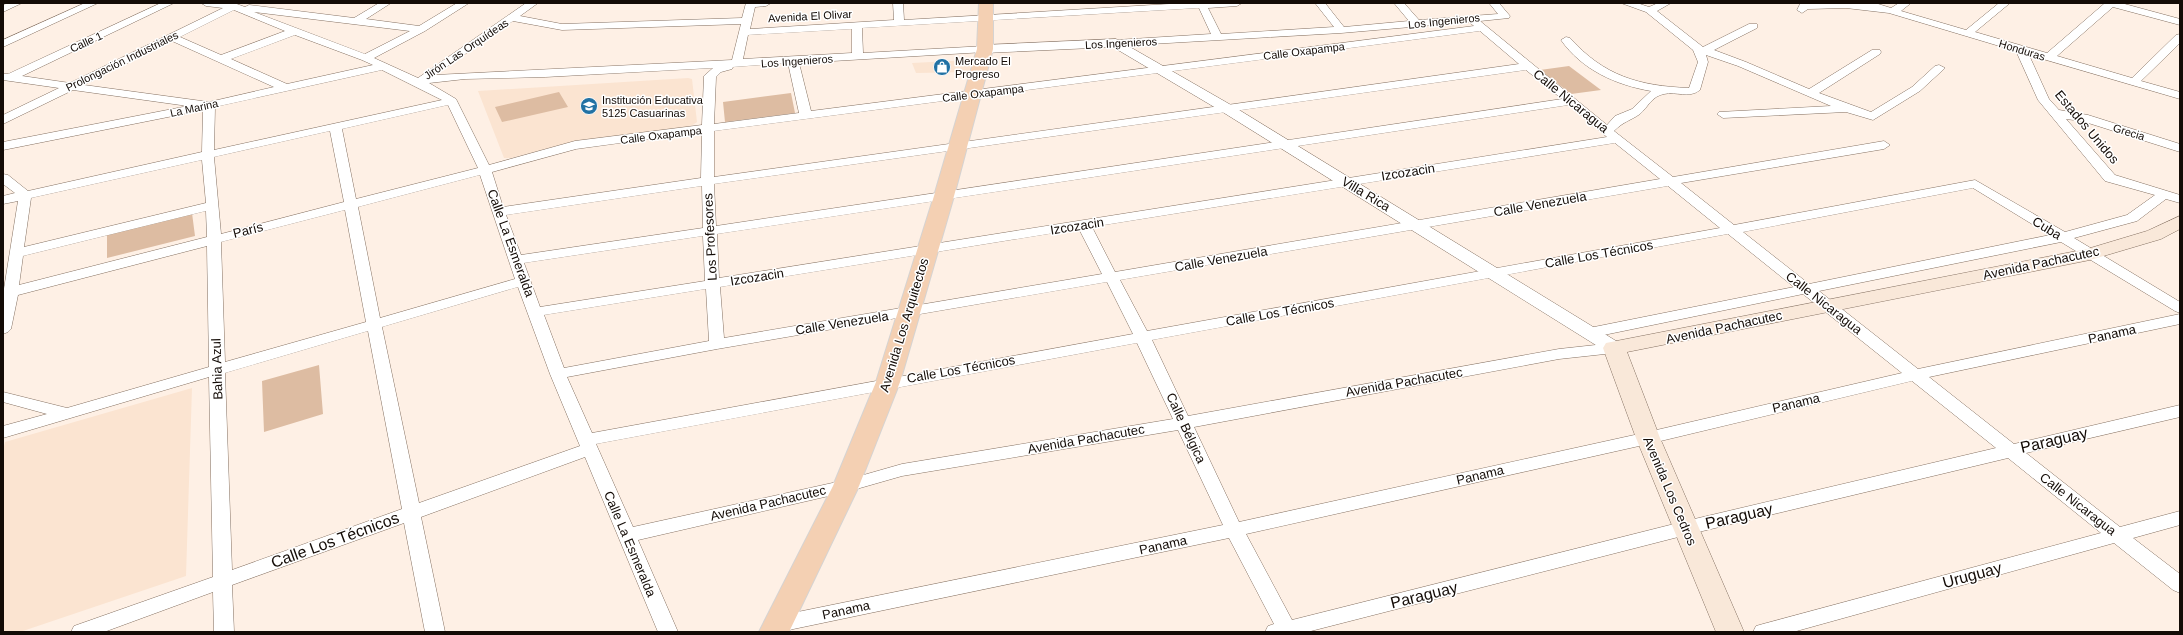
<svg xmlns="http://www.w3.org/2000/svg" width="2183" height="635" font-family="Helvetica,sans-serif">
	<rect width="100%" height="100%" fill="#fef0e5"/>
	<path fill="#fbe4d1" d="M970 60V72L916 73 912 63Z
		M688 78 692 79 697 122 688 128 575 141 511 158H504L478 91Z
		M192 388 186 576 20 632H3V450L5 442Z"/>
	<path fill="#ddbca2" d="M1569 66 1601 90 1571 94 1540 70Z
		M559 92 568 107 502 122 495 107Z
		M791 93 795 113 725 122 723 102Z
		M192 213 195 236 107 258V235Z
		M319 365 323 414 264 432 262 381Z"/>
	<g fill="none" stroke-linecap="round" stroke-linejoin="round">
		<g stroke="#857162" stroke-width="1">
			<path id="minor" d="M9 3H22L3 12V5Z
				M85 3H98L3 47V40Z
				M161 3H174L22 76 70 83 223 8 206 6 201 3H234L245 7 249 5 354 18 379 3H391L366 19 419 26 457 3H469L425 31 374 58 418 78 526 3H538L520 16 562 24 742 18 746 3H771L766 6 755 7 750 29 894 20 893 3H903L904 20 1186 3H1242L1237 6 1208 8 1221 34 1334 27 1315 3H1325L1344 27 1409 21 1394 3H1404L1419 20 1498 14 1489 3H1499L1510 16 1509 18 1480 21 1607 125 1615 116 1632 109 1651 91C1616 85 1582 70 1561 40L1566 37 1570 38C1604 76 1639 86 1689 88L1698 62 1693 50 1646 12 1621 3H1637L1649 7 1658 3H1671L1657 11 1703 47 1749 24H1757V28L1714 50 1746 62 1809 89 1872 50H1880L1881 52 1880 54 1819 93 1871 112 1912 87 1935 66 1939 65 1945 68 1920 91 1873 120 1846 112 1723 118 1717 114 1719 112 1831 106 1738 66 1706 55 1708 62 1700 90C1689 99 1676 91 1664 94 1652 96 1648 107 1640 114 1630 121 1624 121 1614 131L1673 177 1884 141 1890 145 1884 149 1681 183 1734 225 1975 180 2065 232 2127 215 2155 195 2105 181 2038 100 2016 51 1889 13 1846 8 1808 9 1802 13 1797 10 1800 4 1804 3H1875L1891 8 1899 3H1911L1901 11 1966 30 1999 3H2010L1975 32 2047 53 2105 3H2121L2180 19V25L2113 7 2057 56 2132 78 2176 35 2180 34V43L2141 81 2180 92V99L2029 55 2049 99 2059 110 2088 115 2180 144V152L2082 121 2066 119 2115 175 2180 195V203L2166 199 2137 221 2074 238 2180 302V313L2175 311 2061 242 1819 291 1918 369 2180 314V324L1929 377 2014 444 2180 405V417L2026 453 2120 527 2180 511V525L2133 538 2180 574V593L2173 590 2114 543 1793 632H1753L1756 626 1763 624 2101 533 2008 458 1686 535 1307 632H1265L1268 626 1274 624 1229 538 779 632 771 630 768 624 771 618 778 616 1223 525 1178 430 902 476 846 492 638 540 678 632H658L585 457 421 517 445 632H425L404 523 232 585 234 632H214L213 592 104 632H71L74 626 213 577 209 377 3 438V426L47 414 3 402V392L67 408 209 367 207 246 18 295 11 329 8 332 3 334V295L18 201 3 204V196L15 193 3 184V174L8 175 28 191 202 152 203 110 3 150V142L188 106 73 90 3 124V115L59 88 3 80V74H8ZM1199 8 1211 34 1116 40 1111 43 1116 46 1341 33 1469 22 1474 26 811 111 799 63 985 52 990 49 985 46 863 53 862 28ZM234 10 285 31 221 55 180 37ZM254 12 410 31 365 54ZM513 21 562 30 741 24 732 60 435 75ZM852 29V53L743 59 748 35ZM1480 31 1519 64 714 177V131ZM295 35 362 60 373 65 287 84 231 59ZM172 41 274 87 209 102 84 85ZM788 63 799 113 714 124 716 77 721 72 732 69 733 67ZM713 68 704 76 702 125 575 141 489 165 456 99 429 83 465 79 545 77ZM382 70 442 100 214 150 215 107ZM1526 70 1562 99 716 226 714 184ZM448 105 478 168 356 199 342 129ZM1569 105 1607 137 719 278 717 234ZM330 131 344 202 221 234 214 157ZM702 132 701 178 503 207 492 172 576 149ZM1615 143 1660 179 1115 272 1092 227ZM202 160 206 203 24 247 31 198ZM480 175 515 279 380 318 358 207ZM702 186 703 228 521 255 506 215ZM1668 186 1720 228 1147 331 1120 280ZM1973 188 2050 235 1809 284 1743 232ZM345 210 366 322 225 362 221 242ZM206 211 207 237 19 285 23 256ZM1079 229 1102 274 724 338 720 287ZM1728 234 1794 287 1589 328 1584 330 1581 333 1584 336 1589 338 1803 294 1902 373 1648 432 1239 522 1194 427 1559 359 1614 353 1619 351 1622 348 1619 345 1614 343 1559 349 1188 416 1152 340ZM703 236 705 281 540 307 524 263ZM1107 282 1133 334 592 433 567 377 717 349ZM518 287 550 374 580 446 419 503 382 327ZM706 289 709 341 564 368 544 315ZM368 331 402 509 232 570 225 373ZM1137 343 1173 419 902 464 846 480 633 527 596 444ZM1912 381 1996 448 1686 521 1292 620 1246 534 1648 444Z"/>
		</g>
		<g stroke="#857162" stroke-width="1">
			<path id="tertiary" d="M1116 39 1231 105 1621 344 1624 348 1621 352 1614 354 1607 352 1221 111 1113 47 985 53 978 49 985 45Z"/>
		</g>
		<g stroke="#857162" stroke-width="1">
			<path id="secondary" d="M2180 216V229L2161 239 2090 260 1627 352 1660 438 1744 632H1716L1636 438 1603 348 1606 343 2087 249 2147 231Z"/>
		</g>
		<g stroke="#d5d3d2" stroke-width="2">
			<path id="primary" d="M979 3H993V49L954 196 900 382 859 486 789 632H759L833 486 876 382 934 196 977 49Z"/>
		</g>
		<use href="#minor" fill="#fff" fill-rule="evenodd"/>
		<use href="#tertiary" fill="#fff" fill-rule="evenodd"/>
		<use href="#secondary" fill="#f9e8d9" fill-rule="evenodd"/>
		<use href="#primary" fill="#f4d0b3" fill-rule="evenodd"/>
	</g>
	<defs>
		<g id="shop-disc" transform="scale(0.9)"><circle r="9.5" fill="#2272a4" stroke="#fff"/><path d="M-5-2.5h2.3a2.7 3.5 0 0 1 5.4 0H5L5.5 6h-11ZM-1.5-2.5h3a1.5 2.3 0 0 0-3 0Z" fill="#fff"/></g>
		<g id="school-disc" transform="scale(0.9)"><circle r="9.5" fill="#2272a4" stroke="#fff"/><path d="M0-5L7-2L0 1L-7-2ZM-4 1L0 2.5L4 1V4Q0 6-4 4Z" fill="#fff"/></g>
	</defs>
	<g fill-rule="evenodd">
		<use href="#shop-disc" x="942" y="67"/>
		<use href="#school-disc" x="589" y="106"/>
	</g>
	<g text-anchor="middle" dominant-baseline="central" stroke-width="3" stroke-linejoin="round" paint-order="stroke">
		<g font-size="11" fill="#130b06" stroke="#fff">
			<text transform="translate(810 16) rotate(-3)">Avenida El Olivar</text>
			<text transform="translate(1444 21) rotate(-6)">Los Ingenieros</text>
			<text transform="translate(86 42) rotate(-25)">Calle 1</text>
			<text transform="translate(1121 43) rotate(-3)">Los Ingenieros</text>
			<text transform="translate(466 49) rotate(-34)">Jirón Las Orquídeas</text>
			<text transform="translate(2022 50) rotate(17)">Honduras</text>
			<text transform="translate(1304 51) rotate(-7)">Calle Oxapampa</text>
			<text transform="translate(122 61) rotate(-26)">Prolongación Industriales</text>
			<text transform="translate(797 61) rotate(-4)">Los Ingenieros</text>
			<text transform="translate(983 93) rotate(-7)">Calle Oxapampa</text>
			<text transform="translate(194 108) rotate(-12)">La Marina</text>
			<text transform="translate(2129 132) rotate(17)">Grecia</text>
			<text transform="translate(661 135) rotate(-7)">Calle Oxapampa</text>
		</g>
		<g font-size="11" fill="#130b06" stroke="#fff" text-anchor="start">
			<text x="955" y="61">Mercado El<tspan x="955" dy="13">Progreso</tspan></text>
			<text x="602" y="100">Institución Educativa<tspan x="602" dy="13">5125 Casuarinas</tspan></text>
		</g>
		<g font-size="13" fill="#130b06" stroke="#fff">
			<text transform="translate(1571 101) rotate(39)">Calle Nicaragua</text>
			<text transform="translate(2087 127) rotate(50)">Estados Unidos</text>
			<text transform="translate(1408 172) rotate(-9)">Izcozacin</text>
			<text transform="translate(1366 194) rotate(31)">Villa Rica</text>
			<text transform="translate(1540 204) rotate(-10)">Calle Venezuela</text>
			<text transform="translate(1077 226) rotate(-9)">Izcozacin</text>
			<text transform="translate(2047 228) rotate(31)">Cuba</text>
			<text transform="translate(248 230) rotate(-14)">París</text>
			<text transform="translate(710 237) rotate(-93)">Los Profesores</text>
			<text transform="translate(511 243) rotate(70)">Calle La Esmeralda</text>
			<text transform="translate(1599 254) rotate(-10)">Calle Los Técnicos</text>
			<text transform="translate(1221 259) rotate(-10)">Calle Venezuela</text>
			<text transform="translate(2041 263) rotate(-12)">Avenida Pachacutec</text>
			<text transform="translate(757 277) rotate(-9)">Izcozacin</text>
			<text transform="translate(1824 303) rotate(38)">Calle Nicaragua</text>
			<text transform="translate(1280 312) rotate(-10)">Calle Los Técnicos</text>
			<text transform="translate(842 323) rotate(-9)">Calle Venezuela</text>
			<text transform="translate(904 325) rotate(-73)">Avenida Los Arquitectos</text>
			<text transform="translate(1724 327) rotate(-12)">Avenida Pachacutec</text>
			<text transform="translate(2112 334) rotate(-12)">Panama</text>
			<text transform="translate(217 369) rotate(-92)">Bahia Azul</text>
			<text transform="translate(961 369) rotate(-10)">Calle Los Técnicos</text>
			<text transform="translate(1404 382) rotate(-10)">Avenida Pachacutec</text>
			<text transform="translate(1796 403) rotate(-13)">Panama</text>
			<text transform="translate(1186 428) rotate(65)">Calle Bélgica</text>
			<text transform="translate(1086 439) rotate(-10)">Avenida Pachacutec</text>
			<text transform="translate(1480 475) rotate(-13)">Panama</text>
			<text transform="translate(1670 491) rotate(67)">Avenida Los Cedros</text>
			<text transform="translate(768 503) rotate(-13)">Avenida Pachacutec</text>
			<text transform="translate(2078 504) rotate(38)">Calle Nicaragua</text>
			<text transform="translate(630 544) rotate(67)">Calle La Esmeralda</text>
			<text transform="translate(1163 545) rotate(-12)">Panama</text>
			<text transform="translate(846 610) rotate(-12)">Panama</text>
		</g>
		<g font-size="16" fill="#130b06" stroke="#fff">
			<text transform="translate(2054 440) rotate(-13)">Paraguay</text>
			<text transform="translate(1739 516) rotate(-13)">Paraguay</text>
			<text transform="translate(335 540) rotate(-20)">Calle Los Técnicos</text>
			<text transform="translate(1972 575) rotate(-15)">Uruguay</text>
			<text transform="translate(1424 595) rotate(-14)">Paraguay</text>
		</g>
	</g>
	<rect width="2183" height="635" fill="none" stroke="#130b06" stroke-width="8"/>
</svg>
